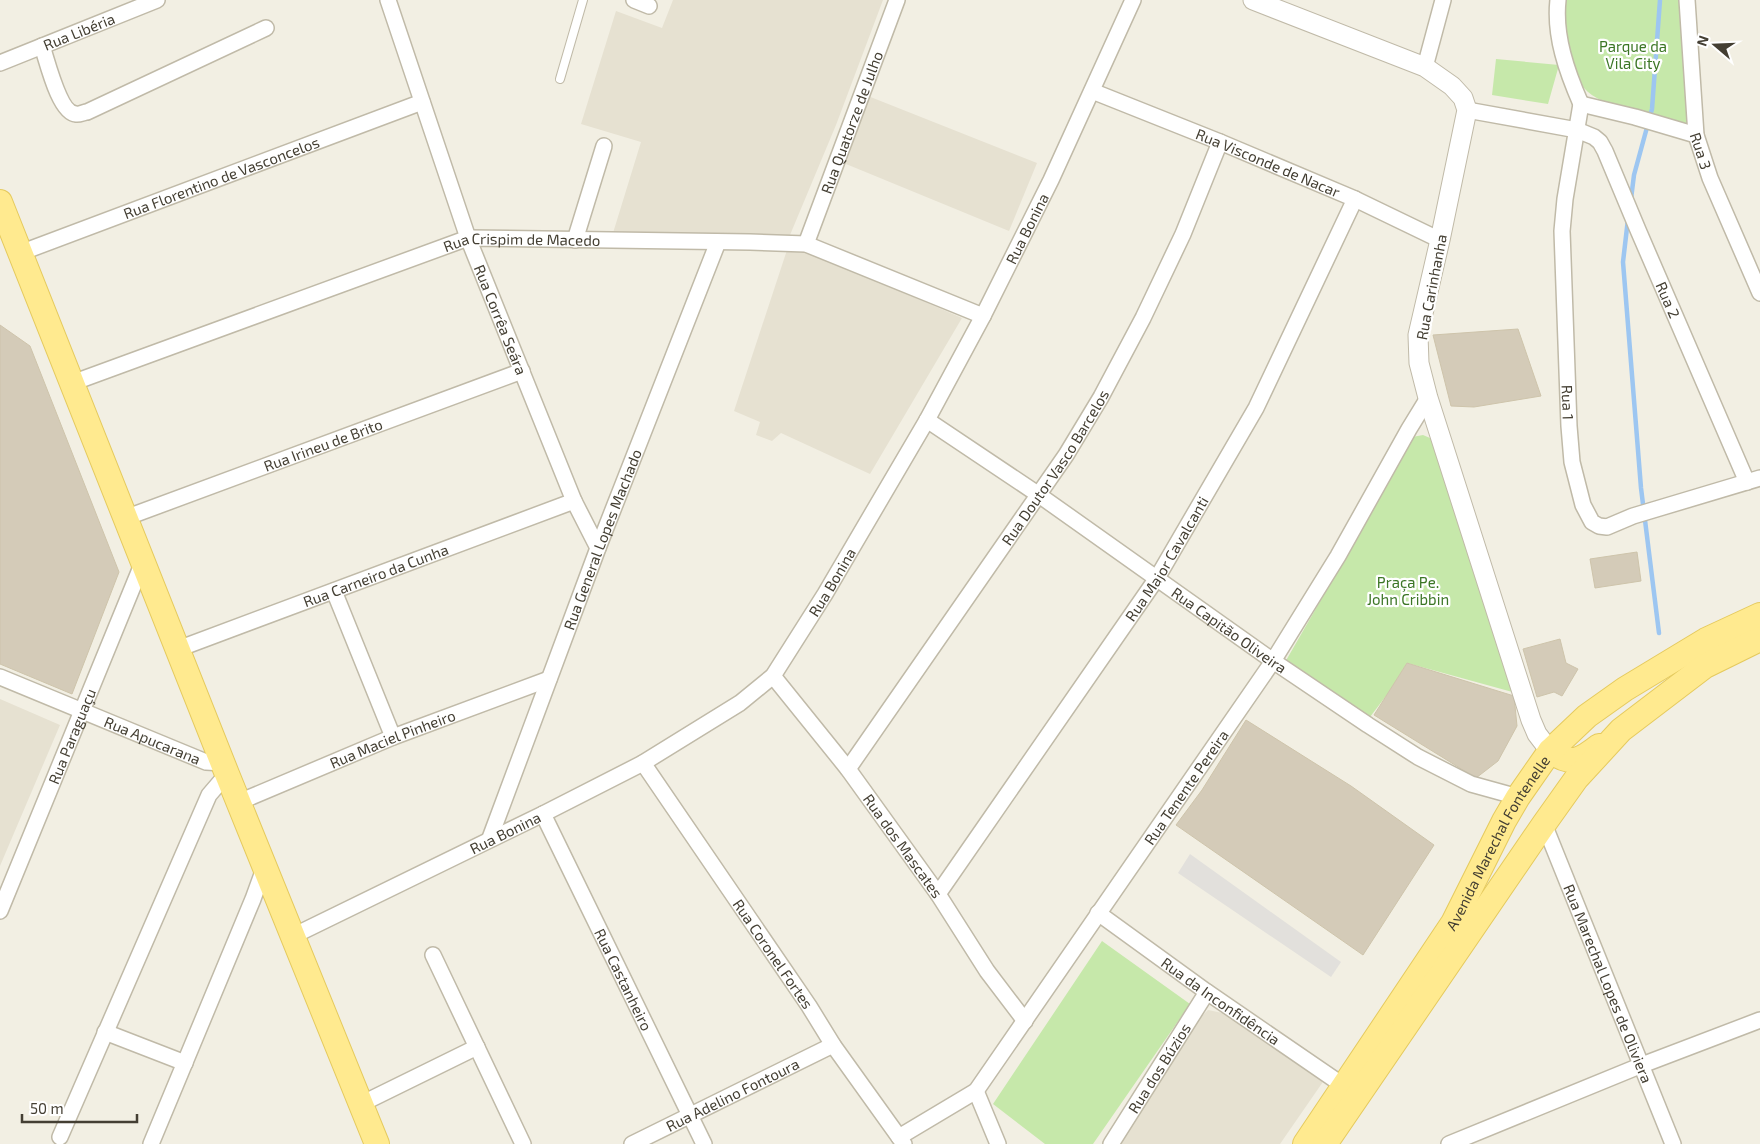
<svg xmlns="http://www.w3.org/2000/svg" width="1760" height="1144" font-family="'Exo 2',sans-serif">
	<rect width="100%" height="100%" fill="#f2efe3"/>
	<path fill="#e6e1d1" d="M673 0H883L836 125 790 235 613 233 641 142 581 124 616 11 662 28Z
		M868 96 1037 163 1009 231 846 164Z
		M787 250 832 256 874 280 962 318 870 474 781 433 772 441 756 435 760 422 734 411Z
		M0 699 60 725 0 866Z
		M1208 1010 1237 1016 1327 1076 1280 1144H1115L1185 1033Z"/>
	<path fill="#c6e8aa" d="M1562 0H1683L1690 130C1666 122 1599 107 1584 88 1574 75 1571 61 1567 45 1564 29 1561 17 1562 0Z
		M1496 59 1559 65 1548 104 1492 95Z
		M1423 435 1437 441 1516 693 1407 663 1389 692 1370 717 1284 664 1345 558 1407 438Z
		M1102 941 1190 1004 1093 1144H1045L993 1104Z"/>
	<path fill="#e2e0dc" d="M1190 854 1341 962 1331 977 1178 873Z"/>
	<g fill="none" stroke-linecap="round" stroke-linejoin="round">
		<path stroke="#9dc6f1" stroke-width="4.5" d="M1631 199 1634 175 1652 109 1660 0
			M1628 219 1623 262 1641 488 1659 633"/>
	</g>
	<path fill="#d4cbb8" stroke="#cec4ab" d="M0 325 30 346 119 572 72 694 0 664Z
		M1518 329 1541 396 1474 407 1451 406 1433 335Z
		M1637 552 1641 581 1595 588 1590 559Z
		M1560 639 1566 663 1578 669 1562 696 1554 692 1537 697 1523 649Z
		M1407 663 1514 696 1517 726 1498 761 1476 778 1374 715Z
		M1246 720 1351 786 1434 845 1363 955 1176 825 1202 790Z"/>
	<g fill="none" stroke-linecap="round" stroke-linejoin="round">
		<g stroke="#c0baa8" stroke-width="10">
			<path id="service" d="M560 79 583 0"/>
		</g>
		<g stroke="#c0baa8" stroke-width="18">
			<g id="minor">
				<path id="s1" d="M388 0 468 238 574 501 598 548"/>
				<path d="M634 0 649 6"/>
				<path d="M1558 0C1554 36 1567 72 1581 104"/>
				<path id="s2" d="M1687 0 1696 135 1710 178 1760 293"/>
				<path d="M42 46C47 60 59 113 76 114 79 115 84 112 87 112L266 28"/>
				<path id="s3" d="M0 63 157 0"/>
				<path d="M1425 67 1443 0"/>
				<path id="s4" d="M1092 91 1220 142 1355 199 1440 240"/>
				<path id="s5" d="M1581 104 1565 199 1562 231 1569 426 1572 462 1583 505 1592 522 1599 526 1607 527 1633 516 1760 478"/>
				<path d="M1581 104 1635 117 1696 135"/>
				<path id="s6" d="M1467 110 1577 130 1594 137 1600 142 1605 151 1638 230 1747 482"/>
				<path d="M575 240 604 146"/>
				<path id="s7" d="M806 244 897 0"/>
				<path id="s8" d="M20 253 422 102"/>
				<path id="s9" d="M72 383 468 238 750 242 806 244 983 316"/>
				<path id="s10" d="M927 420 1039 495 1273 661 1368 725 1418 757 1471 784 1518 797"/>
				<path id="s11" d="M125 518 522 371"/>
				<path d="M334 591 393 737"/>
				<path id="s12" d="M178 649 574 501"/>
				<path id="s13" d="M773 676 848 769 938 894 987 971 1025 1021"/>
				<path id="s14" d="M0 677 206 762 223 763"/>
				<path id="s15" d="M643 763 809 1006 833 1045 904 1144"/>
				<path id="s16" d="M848 769 1066 455 1101 397 1143 318 1183 234 1220 142"/>
				<path id="s17" d="M239 802 393 737 549 679"/>
				<path id="s18" d="M543 814 704 1144"/>
				<path id="s19" d="M1544 824 1673 1144"/>
				<path id="s20" d="M490 838 598 548 718 242"/>
				<path id="s21" d="M938 894 1157 578 1256 408 1355 199"/>
				<path id="s22" d="M0 911 143 562"/>
				<path id="s23" d="M1098 913 1207 992 1344 1086"/>
				<path id="s24" d="M293 936 543 814 643 763 740 703 773 676 825 594 927 420 983 316 1051 180 1133 0"/>
				<path d="M433 955 523 1144"/>
				<path d="M105 1032 185 1063"/>
				<path d="M976 1091 998 1144"/>
				<path d="M361 1104 477 1047"/>
				<path d="M60 1137 209 795 227 774"/>
				<path id="s25" d="M899 1137 976 1091 1273 661 1338 556 1409 429 1428 398"/>
				<path d="M151 1144 253 899 265 866"/>
				<path id="s26" d="M632 1144 833 1045"/>
				<path id="s27" d="M1111 1144 1207 992"/>
				<path d="M1449 1144 1642 1065 1760 1020"/>
			</g>
		</g>
		<g stroke="#c0baa8" stroke-width="21">
			<path id="tertiary" d="M1253 0 1425 67 1452 86 1463 98 1467 110 1440 240 1418 335 1419 363 1428 398 1531 720 1537 734 1550 751"/>
		</g>
		<g stroke="#e5ca5e" stroke-width="26">
			<g id="primary">
				<path d="M0 202 227 774 377 1144"/>
				<path d="M1550 751C1571 766 1580 761 1599 746"/>
				<path id="s28" d="M1305 1144 1453 923 1504 821 1518 797 1550 751 1587 716 1625 689 1706 640 1760 615"/>
				<path d="M1325 1144 1544 824 1576 779 1621 730 1705 666 1760 639"/>
			</g>
		</g>
		<use href="#service" stroke="#fff" stroke-width="8"/>
		<use href="#minor" stroke="#fff" stroke-width="15"/>
		<use href="#tertiary" stroke="#fff" stroke-width="19"/>
		<use href="#primary" stroke="#ffea8f" stroke-width="24"/>
	</g>
	<g text-anchor="middle" dominant-baseline="central" stroke-width="4.5" stroke-linejoin="round" paint-order="stroke">
		<g font-size="15" fill="#443f33" stroke="#fff">
			<text stroke="none"><textPath href="#s3" startOffset="85">Rua Libéria</textPath></text>
			<text stroke="none"><textPath href="#s7" startOffset="130">Rua Quatorze de Julho</textPath></text>
			<text stroke="none"><textPath href="#s2" startOffset="152">Rua 3</textPath></text>
			<text stroke="none"><textPath href="#s4" startOffset="190">Rua Visconde de Nacar</textPath></text>
			<text stroke="none"><textPath href="#s8" startOffset="215">Rua Florentino de Vasconcelos</textPath></text>
			<text stroke="none"><textPath href="#s24" startOffset="1062">Rua Bonina</textPath></text>
			<text stroke="none"><textPath href="#s9" startOffset="475">Rua Crispim de Macedo</textPath></text>
			<text transform="translate(1431 287) rotate(-79)">Rua Carinhanha</text>
			<text stroke="none"><textPath href="#s6" startOffset="310">Rua 2</textPath></text>
			<text stroke="none"><textPath href="#s1" startOffset="339">Rua Corrêa Seára</textPath></text>
			<text stroke="none"><textPath href="#s5" startOffset="300">Rua 1</textPath></text>
			<text stroke="none"><textPath href="#s11" startOffset="211">Rua Irineu de Brito</textPath></text>
			<text stroke="none"><textPath href="#s16" startOffset="366">Rua Doutor Vasco Barcelos</textPath></text>
			<text stroke="none"><textPath href="#s20" startOffset="319">Rua General Lopes Machado</textPath></text>
			<text stroke="none"><textPath href="#s21" startOffset="406">Rua Major Cavalcanti</textPath></text>
			<text stroke="none"><textPath href="#s12" startOffset="211">Rua Carneiro da Cunha</textPath></text>
			<text stroke="none"><textPath href="#s24" startOffset="658">Rua Bonina</textPath></text>
			<text stroke="none"><textPath href="#s10" startOffset="368">Rua Capitão Oliveira</textPath></text>
			<text stroke="none"><textPath href="#s22" startOffset="189">Rua Paraguaçu</textPath></text>
			<text stroke="none"><textPath href="#s17" startOffset="166">Rua Maciel Pinheiro</textPath></text>
			<text stroke="none"><textPath href="#s14" startOffset="165">Rua Apucarana</textPath></text>
			<text stroke="none"><textPath href="#s25" startOffset="459">Rua Tenente Pereira</textPath></text>
			<text stroke="none"><textPath href="#s24" startOffset="236">Rua Bonina</textPath></text>
			<text stroke="none"><textPath href="#s28" startOffset="358">Avenida Marechal Fontenelle</textPath></text>
			<text stroke="none"><textPath href="#s13" startOffset="214">Rua dos Mascates</textPath></text>
			<text stroke="none"><textPath href="#s15" startOffset="231">Rua Coronel Fortes</textPath></text>
			<text stroke="none"><textPath href="#s18" startOffset="184">Rua Castanheiro</textPath></text>
			<text stroke="none"><textPath href="#s19" startOffset="172">Rua Marechal Lopes de Oliviera</textPath></text>
			<text stroke="none"><textPath href="#s23" startOffset="151">Rua da Inconfidência</textPath></text>
			<text stroke="none"><textPath href="#s27" startOffset="90">Rua dos Búzios</textPath></text>
			<text stroke="none"><textPath href="#s26" startOffset="112">Rua Adelino Fontoura</textPath></text>
		</g>
		<g font-size="15" fill="#3c7626" stroke="#fff">
			<text x="1633" y="46">Parque da<tspan x="1633" dy="17">Vila City</tspan></text>
			<text x="1408" y="582">Praça Pe.<tspan x="1408" dy="17">John Cribbin</tspan></text>
		</g>
	</g>
	<g transform="translate(1715 45) rotate(289)" stroke="#ffffff" stroke-width="4" paint-order="stroke">
	<path d="M0-4L9 19L0 12L-9 19Z" fill="#443f33"/>
	<text y="-8" font-size="14" font-weight="bold" text-anchor="middle" fill="#443f33">N</text>
	</g>
	<path d="M22 1114v8h115v-8" fill="none" stroke="#443f33" stroke-width="2.5"/>
	<text x="30" y="1114" font-size="15" fill="#443f33" stroke="#ffffff" stroke-width="4" paint-order="stroke">50 m</text>
</svg>
